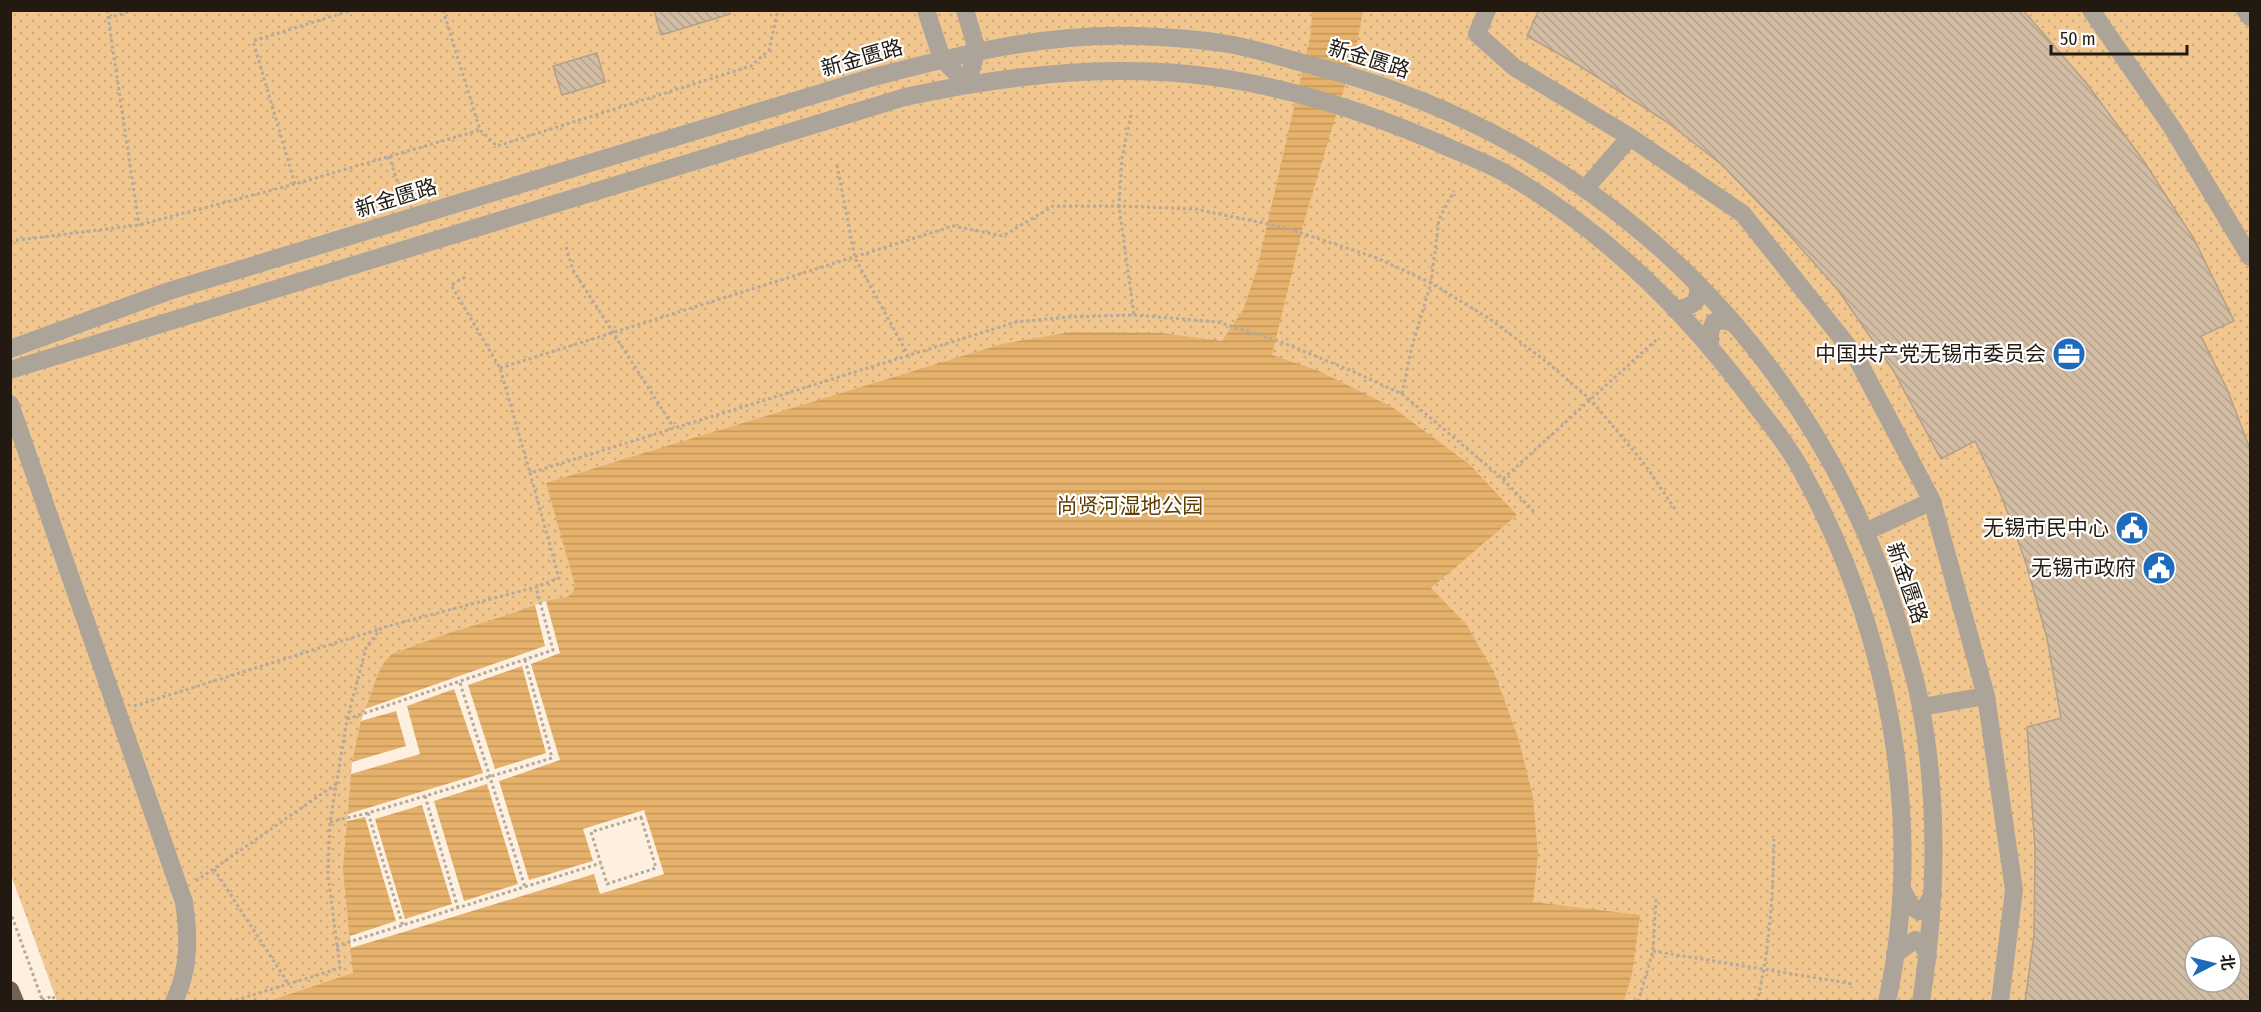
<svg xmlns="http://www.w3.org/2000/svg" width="2261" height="1012" font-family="'Fira Sans Condensed','Noto Sans SC',sans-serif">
	<defs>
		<pattern id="park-dots" width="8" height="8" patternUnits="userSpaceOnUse" patternTransform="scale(1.5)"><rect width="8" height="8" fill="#f1c68f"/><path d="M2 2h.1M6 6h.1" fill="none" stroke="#ceaa7a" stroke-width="1.8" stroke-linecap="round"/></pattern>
		<pattern id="water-rules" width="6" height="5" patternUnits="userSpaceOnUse" patternTransform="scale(1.5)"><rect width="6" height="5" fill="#e5b16b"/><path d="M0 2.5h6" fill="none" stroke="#c4985c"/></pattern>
		<pattern id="building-back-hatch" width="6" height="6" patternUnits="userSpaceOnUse" patternTransform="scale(1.5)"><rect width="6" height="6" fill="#d2bda4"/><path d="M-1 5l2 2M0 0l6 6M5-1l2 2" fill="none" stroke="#b4a28c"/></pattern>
	</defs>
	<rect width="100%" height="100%" fill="#fdf0e0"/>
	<path fill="url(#park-dots)" fill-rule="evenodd" d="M11 11H2250V1001H57L11 875ZM2195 946H2231V982H2195Z"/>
	<path fill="url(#water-rules)" d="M1312 11H1363L1356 49 1305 218 1272 355 1319 371 1392 407 1469 464 1517 515 1431 588 1466 624 1494 672 1518 737 1533 797 1538 855 1533 902 1640 915 1632 974 1624 1001 266 1002 353 973 343 869 352 762 361 721 378 674 385 661 392 654 449 633 508 615 546 601 568 597 573 592 575 585 546 483 1002 344 1072 332 1161 333 1222 341 1243 310 1257 269 1311 33Z"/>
	<path fill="#fdf0e0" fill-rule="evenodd" d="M546 601 560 653 531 664 560 760 499 781 529 880 593 861 583 829 644 810 664 874 600 894 594 874 351 948 350 936 396 921 365 817 347 821 348 814 483 773 454 689 407 706 420 754 351 774 352 762 406 746 396 711 361 721 365 709 545 646 535 605ZM522 666 546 753 495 769 468 685ZM487 784 518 884 464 901 434 801ZM422 805 452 904 405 919 375 819Z"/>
	<path fill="url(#building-back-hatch)" stroke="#b4a087" stroke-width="1.5" fill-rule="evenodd" d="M654 10H729L730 14 661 35Z
		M1539 10H2023L2087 84 2143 160 2194 239 2234 321 2201 336 2227 389 2250 449V1002H2025L2034 935 2035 850 2027 727 2061 718 2047 638 2025 560 2001 495 1975 441 1941 459 1893 370 1838 290 1783 228 1721 164 1667 122 1580 66 1527 36ZM2195 946H2231V982H2195Z
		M597 53 605 82 562 95 553 66Z"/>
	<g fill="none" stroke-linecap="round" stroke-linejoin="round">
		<path stroke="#b4a99b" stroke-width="3" stroke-dasharray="3 3" stroke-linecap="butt" d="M107 10 139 225
			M443 10 480 130 497 146 751 66 769 50 778 10
			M108 18 135 10
			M1131 115 1122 158 1119 206 1134 315
			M389 156 404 202
			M837 165 855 258 908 355
			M295 184 253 41 352 10
			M10 241 139 225 295 184 480 130
			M566 247 573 270 674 428
			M465 277 451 285 500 368 530 473
			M500 368 953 226 1003 236 1053 206H1119L1195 209 1283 227 1377 258 1431 283 1490 319 1548 363 1591 400 1643 462 1677 512
			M1402 394 1412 346 1431 283 1439 219 1454 191
			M1503 479 1656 340
			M460 683 525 887
			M134 706 380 629
			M347 719 553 650 536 587
			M425 796 458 908
			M368 813 403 926
			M641 817 656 868 607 884 591 832Z
			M330 822 368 813 552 758 525 660
			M214 869 288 983
			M196 881 336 784
			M10 911 43 1002
			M336 946 601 863
			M1653 951 1853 984
			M42 1000 53 996 55 1002
			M230 1002 340 968 328 875 330 822 347 720 366 648 381 628 536 587 559 578 530 473 1016 322 1068 317 1134 315 1218 322 1281 342 1352 371 1402 394 1503 479 1535 513
			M1638 1002 1653 951 1656 897
			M1757 1002C1770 949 1773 893 1774 839"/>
		<path stroke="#ada499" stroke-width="18" d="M926 10 942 59 967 84
			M965 10 977 50 967 84
			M1487 10 1477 34 1514 67 1630 137 1743 214 1855 355 1932 501 1986 696 2014 890 2000 1002
			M2091 10 2173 129 2250 257
			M2245 10 2250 17
			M1585 189 1630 137
			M1675 310C1693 306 1701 303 1697 283
			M1710 346V332L1714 322 1723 320 1734 323
			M10 349 169 291 870 78C958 55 1043 33 1136 36 1166 37 1199 39 1228 44 1258 49 1289 60 1318 67 1603 140 1820 353 1902 634 1909 658 1917 683 1921 708 1939 804 1936 905 1921 1002
			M10 370 905 97C1020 72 1139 60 1255 84 1323 98 1388 120 1452 149 1469 156 1486 163 1503 172 1603 229 1686 311 1754 403 1770 424 1788 445 1800 468 1889 629 1926 821 1887 1002
			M10 404 184 902C189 936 190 969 174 1002
			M1865 532 1932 501
			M1921 707 1986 696
			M1903 891 1911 906 1919 911 1926 906 1933 894
			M1895 954 1915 940 1922 944 1928 956"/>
		<path stroke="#736350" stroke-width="18" d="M10 990 15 1002"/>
	</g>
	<defs>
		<g id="office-disc" transform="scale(1.725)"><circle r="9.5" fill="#1f6bbb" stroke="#fff"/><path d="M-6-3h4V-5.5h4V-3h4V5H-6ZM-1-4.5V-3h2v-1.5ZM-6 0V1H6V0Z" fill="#fff"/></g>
		<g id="civic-disc" transform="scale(1.725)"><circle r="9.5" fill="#1f6bbb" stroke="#fff"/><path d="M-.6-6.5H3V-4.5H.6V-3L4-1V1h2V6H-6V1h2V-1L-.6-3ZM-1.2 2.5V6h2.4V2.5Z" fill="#fff"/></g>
	</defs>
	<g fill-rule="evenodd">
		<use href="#office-disc" x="2069" y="354"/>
		<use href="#civic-disc" x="2132" y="528"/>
		<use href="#civic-disc" x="2159" y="568"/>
	</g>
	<g text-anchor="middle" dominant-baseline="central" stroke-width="4.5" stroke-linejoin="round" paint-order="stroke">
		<g font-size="21" fill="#221a11" stroke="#fff">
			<text transform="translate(862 58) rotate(-16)">新金匮路</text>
			<text transform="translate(1369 59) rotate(17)">新金匮路</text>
			<text transform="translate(396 198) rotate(-17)">新金匮路</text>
			<text transform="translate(1907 583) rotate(71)">新金匮路</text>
		</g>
		<g font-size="21" fill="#221a11" stroke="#fff" text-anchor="end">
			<text x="2046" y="354">中国共产党无锡市委员会</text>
			<text x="2109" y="528">无锡市民中心</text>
			<text x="2136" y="568">无锡市政府</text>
		</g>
		<g font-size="21" fill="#603e03" stroke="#fff">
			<text x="1130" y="506">尚贤河湿地公园</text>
		</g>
	</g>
	<rect width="2261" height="1012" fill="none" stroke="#221a11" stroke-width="24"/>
	<g transform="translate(2213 964) rotate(83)"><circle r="28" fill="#ffffff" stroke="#a7a3a0" stroke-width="1.5"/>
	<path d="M0-4.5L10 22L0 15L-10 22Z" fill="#1f6bbb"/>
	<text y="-9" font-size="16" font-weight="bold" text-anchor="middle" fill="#221a11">北</text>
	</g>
	<path d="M2051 45v9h136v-9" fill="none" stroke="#221a11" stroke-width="3"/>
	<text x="2060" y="45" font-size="18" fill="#221a11" stroke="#ffffff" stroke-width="4.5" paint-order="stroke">50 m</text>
</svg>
